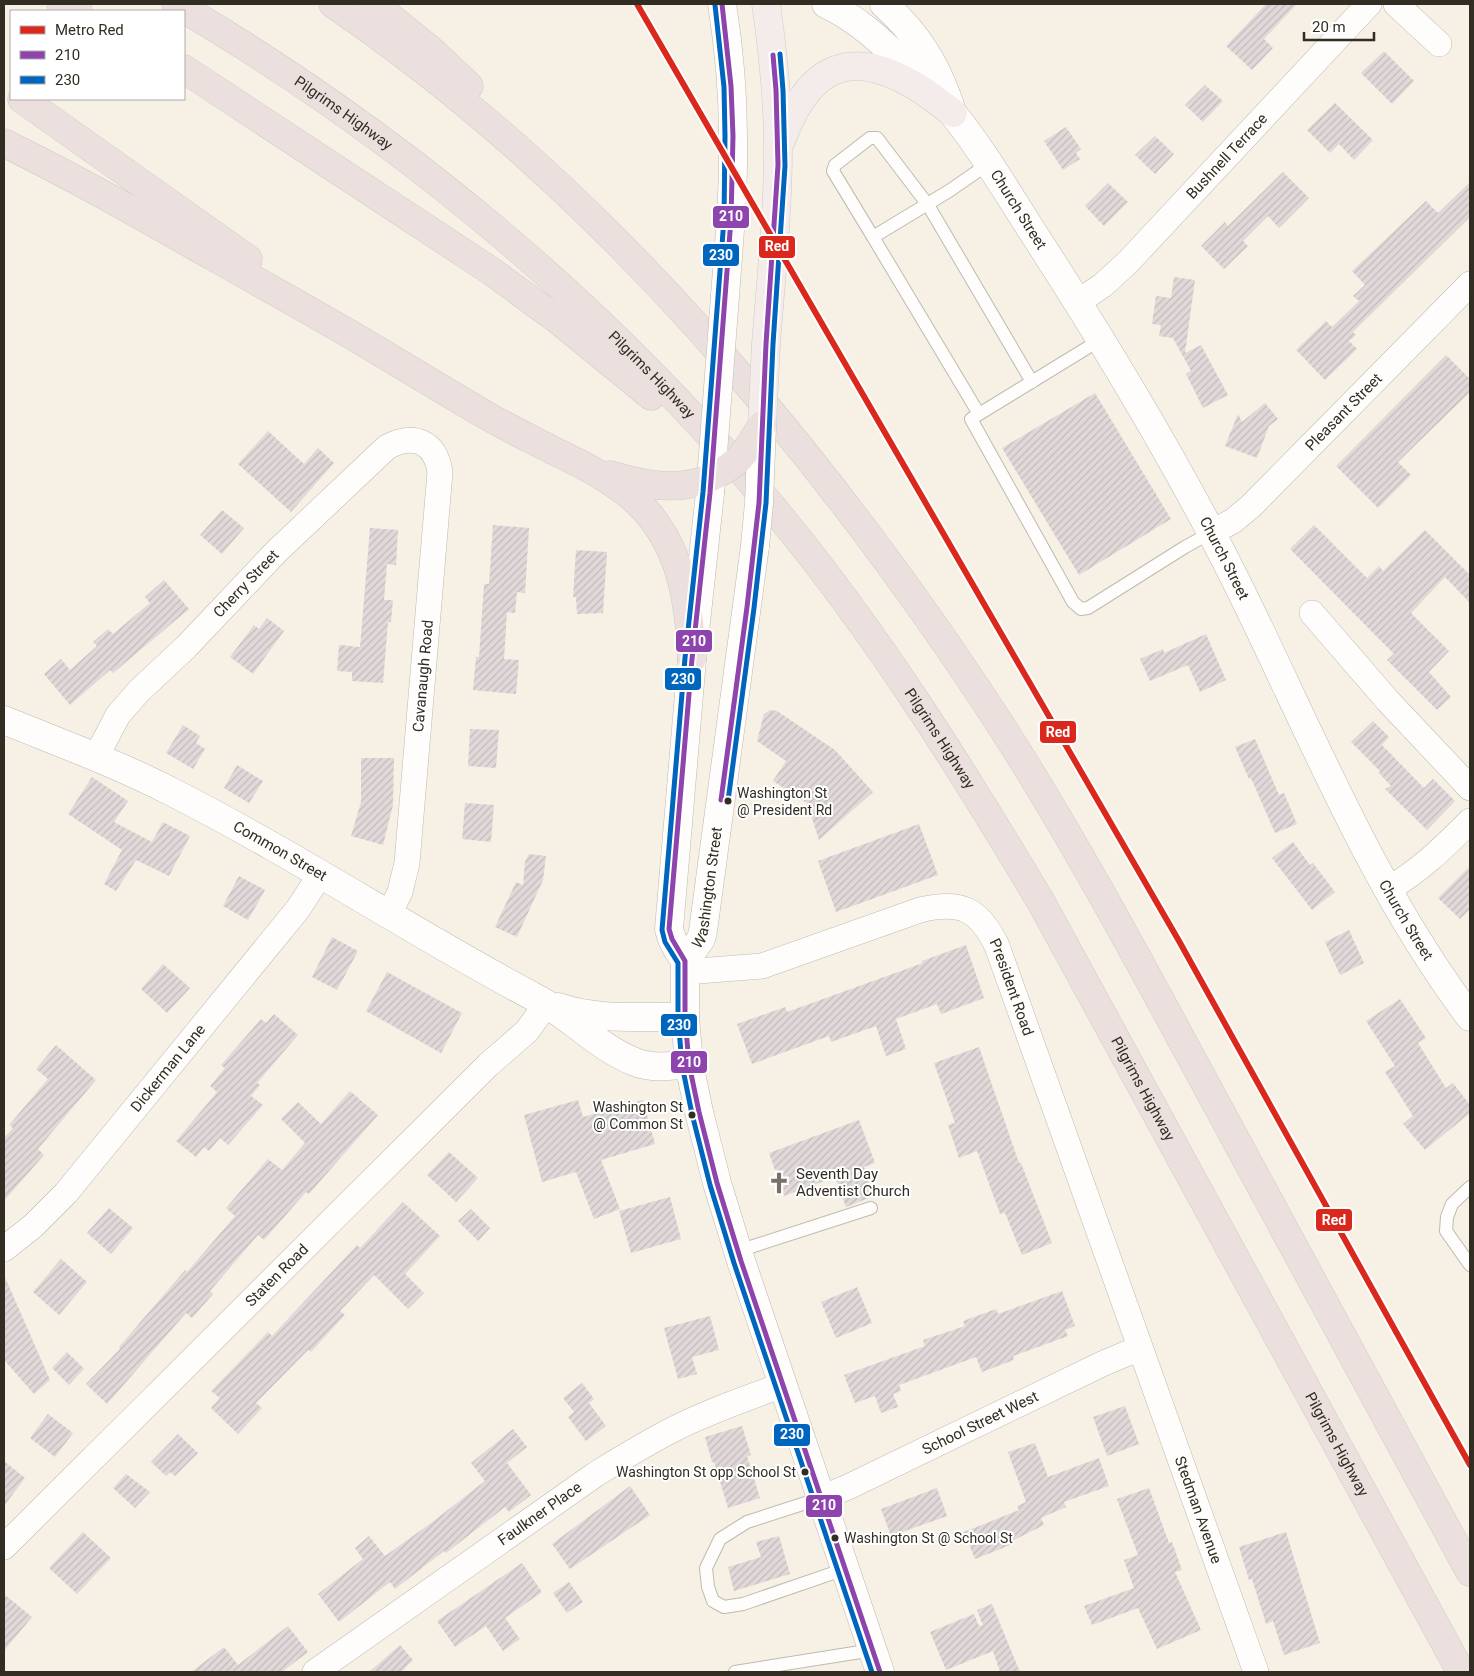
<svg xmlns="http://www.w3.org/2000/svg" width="1474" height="1676" font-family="Roboto,sans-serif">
	<defs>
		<pattern id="building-hatch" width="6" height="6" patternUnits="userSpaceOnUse" patternTransform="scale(1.25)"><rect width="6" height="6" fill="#e1d9d9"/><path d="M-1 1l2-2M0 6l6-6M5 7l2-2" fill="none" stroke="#c2bbba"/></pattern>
	</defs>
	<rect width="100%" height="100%" fill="#f6f0e5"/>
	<path fill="url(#building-hatch)" d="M1266 4H1297L1264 39 1273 48 1252 70 1226 46Z
		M1384 51 1414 81 1392 104 1361 73Z
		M1205 85 1223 101 1203 122 1185 105Z
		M1335 103 1373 140 1354 160 1339 144 1330 153 1307 130Z
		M1066 127 1081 149 1076 153 1080 159 1063 170 1044 141Z
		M1155 136 1174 154 1155 174 1135 155Z
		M1283 172 1309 198 1279 228 1268 216 1243 241 1248 246 1224 269 1201 246 1225 222 1228 226Z
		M1470 182V217L1353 332 1356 335 1349 341 1357 349 1325 380 1296 350 1326 321 1332 327 1359 301 1353 296 1365 285 1352 271 1426 201 1438 213Z
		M1108 183 1128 202 1104 226 1085 206Z
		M1174 277 1195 280 1185 353 1201 345 1228 395 1203 408 1186 374 1191 371 1173 338 1159 336 1161 325 1152 324 1156 296 1171 298Z
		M1446 355 1470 379V392L1398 462 1411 475 1378 508 1336 466Z
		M1095 393 1171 519 1079 575 1002 448Z
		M1265 403 1278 419 1269 426 1257 458 1225 446 1238 414 1242 422Z
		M268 431 304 464 318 448 334 463 291 512 238 464Z
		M222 510 244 528 222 554 200 535Z
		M493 525 529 528 525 593 517 592 515 613 507 612 504 659 519 660 516 694 473 690 476 657H479L484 584H489Z
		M1314 525 1367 578 1379 566 1383 571 1425 530 1470 575V603L1445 577 1411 613 1449 651 1429 672 1451 697 1437 710 1387 660 1394 654 1290 549Z
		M370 528 398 530 396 565 387 564 384 600H393L391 622H388L383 683 352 681V672L337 671 339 645 360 647Z
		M576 550 607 552 603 613 577 614 576 597H573Z
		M164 580 189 609 113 673 110 670 70 705 44 674 61 659 70 670 97 646 93 642 108 629 113 634 150 603 145 597Z
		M267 618 284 631 253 674 230 657 254 625 259 629Z
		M1206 634 1226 680 1200 692 1188 665 1150 681 1140 659 1163 649 1164 653Z
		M770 710 777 711 835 750 873 792 819 840 807 803 773 781 786 761 757 741 764 714Z
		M1373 721 1389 737 1382 745 1424 788 1433 779 1455 801 1427 830 1385 789 1391 786 1379 773 1380 771 1351 742Z
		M183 725 200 736 196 743 205 749 193 769 166 753Z
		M470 729 499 730 496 768 468 766Z
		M1255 739 1279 795 1284 793 1297 824 1275 833 1251 778 1249 779 1235 747Z
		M361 758H394L393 805 383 845 351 836 361 802Z
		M237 765 263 781 249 803 224 788Z
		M92 777 128 801 114 822 152 842 163 822 190 836 169 876 136 860 116 891 104 884 122 850 68 814Z
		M465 803 494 805 491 842 462 839Z
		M919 824 938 875 836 912 818 861Z
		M1293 842 1310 865 1313 863 1335 892 1312 910 1272 858Z
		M529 854 546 856 543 880 517 937 495 927 516 882 523 885 525 862Z
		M1470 866V909L1460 919 1438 898Z
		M239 876 265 890 248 920 223 906Z
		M1349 930 1364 963 1340 975 1325 942Z
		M332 937 358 951 337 990 312 977Z
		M966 945 984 998 941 1014 937 1004 896 1019 906 1049 886 1056 876 1026 831 1042 829 1036 752 1064 737 1024 785 1007 787 1012 923 963 922 961Z
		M163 964 190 988 167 1013 141 989Z
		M387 972 462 1013 441 1053 366 1011Z
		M1400 999 1426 1038 1418 1043 1446 1088 1453 1083 1470 1105V1113L1425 1150 1403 1124 1413 1116 1385 1072 1395 1066 1366 1021Z
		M274 1014 298 1035 257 1083 260 1085 251 1096 263 1105 228 1145 220 1138 209 1151 204 1147 196 1157 176 1141 217 1092 210 1086 225 1068 221 1065 261 1019 266 1023Z
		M56 1045 96 1080 38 1149 44 1155 4 1201V1138L13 1128 9 1125 48 1079 36 1069Z
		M979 1047 1019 1163H1021L1052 1243 1022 1255 1005 1213 1000 1214 977 1151 959 1158 948 1125 955 1123 934 1063Z
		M350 1091 378 1115 309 1194 306 1192 264 1240 258 1235 210 1291 213 1294 192 1318 186 1313 107 1404 86 1384 120 1349 119 1347 185 1270 187 1272 235 1216 226 1208 268 1159 282 1170 305 1143 281 1119 298 1102 321 1124Z
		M578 1100 583 1117 643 1100 655 1144 601 1160 620 1209 594 1219 576 1172 542 1182 524 1115Z
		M859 1120 875 1163 864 1167 874 1196 846 1207 835 1177 784 1196 769 1153Z
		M449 1152 478 1178 456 1202 427 1175Z
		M670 1197 681 1239 631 1253 619 1211Z
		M403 1202 440 1236 405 1274 424 1293 408 1309 374 1275 340 1311 345 1315 311 1352 308 1350 256 1403 262 1408 238 1434 211 1408 220 1398 211 1391 268 1332 272 1336 357 1245 360 1248Z
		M109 1208 133 1228 111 1254 87 1233Z
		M471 1209 490 1228 478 1241 458 1221Z
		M61 1259 87 1282 59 1315 33 1292Z
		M4 1275 50 1380 34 1394 4 1360Z
		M857 1287 872 1323 836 1338 821 1302Z
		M1062 1291 1075 1326 1065 1330 1068 1336 1013 1356 1014 1360 982 1372 976 1357 899 1385 901 1391 893 1394 898 1407 881 1413 875 1396 855 1403 844 1375 925 1346 923 1340 965 1326 963 1321 996 1309 998 1314Z
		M710 1316 719 1350 692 1357 697 1374 678 1379 664 1328Z
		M67 1352 84 1369 69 1385 52 1368Z
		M582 1383 594 1399 589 1403 606 1426 586 1441 568 1417 574 1412 563 1398Z
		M1125 1406 1139 1444 1107 1456 1093 1417Z
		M48 1414 73 1433 55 1457 30 1438Z
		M742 1426 751 1455 747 1456 760 1498 728 1508 714 1462H712L705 1437Z
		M513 1429 527 1447 507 1463 531 1495 509 1512 505 1507 446 1553 444 1551 395 1589 390 1582 339 1622 318 1594 363 1559 355 1548 369 1536 385 1556 431 1523 485 1481 471 1463Z
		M178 1434 198 1453 175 1476 170 1472 166 1476 151 1462Z
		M1035 1443 1048 1477 1099 1458 1109 1486 1064 1502 1066 1507 1041 1518 1044 1525 1012 1541 1013 1544 975 1559 964 1532 1019 1510 1017 1506 1026 1502 1008 1452Z
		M4 1461 25 1478 4 1506Z
		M126 1474 150 1492 135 1508 113 1488Z
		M630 1486 650 1515 570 1569 552 1544Z
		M937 1488 947 1516 891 1536 881 1509Z
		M1149 1488 1169 1543 1172 1542 1182 1570 1175 1572 1201 1630 1157 1649 1138 1608 1092 1625 1084 1606 1134 1588 1124 1560 1138 1555 1117 1499Z
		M83 1532 111 1558 77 1594 49 1568Z
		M1286 1532 1320 1643 1284 1655 1273 1621 1266 1624 1252 1579 1249 1580 1239 1547Z
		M779 1536 790 1574 734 1591 728 1567 761 1557 756 1542Z
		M522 1563 542 1592 505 1618 520 1639 503 1651 486 1626 455 1647 437 1621Z
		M569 1582 583 1602 567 1613 553 1593Z
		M4 1594 32 1617 4 1651Z
		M992 1604 1020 1672H1000L993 1651 946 1670 930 1632 974 1614 979 1626 983 1625 977 1610Z
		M288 1626 308 1652 282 1672H191L224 1647 238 1665Z
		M400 1645 413 1660 401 1672H369Z"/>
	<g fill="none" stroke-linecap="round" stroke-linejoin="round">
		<g stroke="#bebab0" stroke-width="14">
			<path id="lane" d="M873 237 833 171 835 165 870 138H877L928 205 1032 382
				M1100 340 971 419 1073 602 1081 609 1088 608 1185 547 1212 532
				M979 414 873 237 949 191 988 164
				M1470 1187 1452 1204 1447 1217 1446 1231 1470 1265
				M738 1251 871 1208
				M821 1498 747 1522 720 1539 706 1568 708 1587 713 1601 724 1607 743 1604 845 1569
				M735 1672 873 1650"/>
		</g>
		<g stroke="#bebab0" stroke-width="26">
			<g id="street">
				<path d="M1396 4 1439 44"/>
				<path id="s1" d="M1078 302 1103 285 1128 262 1369 4"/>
				<path id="s2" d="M1212 532 1233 521 1251 506 1470 284"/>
				<path d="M1312 613 1388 701 1470 788"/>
				<path id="s3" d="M96 757 118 715 139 691 186 647 277 551 387 447C414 433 435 441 440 472L407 863 400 892 389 914"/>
				<path d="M1387 890C1421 870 1443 848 1470 821"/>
				<path id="s4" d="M685 972 762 966 920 910C961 900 979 909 997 946L1256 1672"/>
				<path id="s5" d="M4 1249 33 1226 66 1193 298 909 320 875"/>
				<path id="s6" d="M821 1498 848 1487 1104 1363 1140 1348"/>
				<path id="s7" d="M4 1547 488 1065 527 1031 547 1003"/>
				<path id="s8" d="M315 1672 596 1474C622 1458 648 1442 676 1428 710 1411 747 1398 783 1385"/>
			</g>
		</g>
		<g stroke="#bebab0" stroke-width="29">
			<g id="secondary">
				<path d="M722 4C729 48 733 92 733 137 734 190 729 243 725 296"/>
				<path id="s9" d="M826 4C858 19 882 42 907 67 922 83 940 98 954 115 983 151 1007 192 1032 231 1106 345 1177 462 1237 583 1310 730 1371 886 1470 1017"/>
				<path d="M884 4C917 34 935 62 950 105"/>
				<path d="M710 493 692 659 669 929 672 939 677 949 685 961V1017L689 1064 699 1112 717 1183 741 1261 880 1672"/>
				<path id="s10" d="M4 720C60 743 118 764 172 792 296 855 412 932 534 997 570 1015 597 1047 635 1062 652 1069 672 1066 689 1064"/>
				<path id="s11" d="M685 961 701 939 703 931 755 546"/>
				<path d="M558 1007C597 1021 644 1016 685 1017"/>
			</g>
		</g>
		<g stroke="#cfcbc5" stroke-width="29">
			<path id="primary" d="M781 141C805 76 841 45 908 82 924 90 938 102 953 113
				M766 344C771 279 778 214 778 149 778 100 773 52 766 4"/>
		</g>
		<g stroke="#cfcbc5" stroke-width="29">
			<g id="highway">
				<path d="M61 4 78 11"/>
				<path id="s12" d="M176 4C403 138 610 310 778 514 878 635 961 768 1041 902L1461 1672"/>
				<path d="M333 4C542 146 717 334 868 535 921 606 972 679 1019 754 1095 876 1162 1004 1231 1131 1310 1278 1390 1425 1470 1572"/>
				<path d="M374 4 433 52 469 86"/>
				<path d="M184 69 491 271 558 320 651 396"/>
				<path d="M22 99 248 259"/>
				<path d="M4 143C76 178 145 218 214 257 268 288 322 317 375 349 412 371 448 393 484 414 506 427 529 438 552 450 585 466 621 483 646 511 683 553 689 605 692 659"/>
				<path d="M610 475C640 484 669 490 699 482"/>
			</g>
		</g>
		<use href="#lane" stroke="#fefdfb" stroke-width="12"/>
		<use href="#street" stroke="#fefdfb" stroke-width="25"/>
		<use href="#secondary" stroke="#fefdfb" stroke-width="28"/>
		<use href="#primary" stroke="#f3ecea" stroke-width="28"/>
		<use href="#highway" stroke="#ebe0de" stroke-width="28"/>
		<g stroke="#bebab0" stroke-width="29" stroke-linecap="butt">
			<path id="secondary-bridge" d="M710 493 725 296
				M755 546 759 503 762 425"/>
		</g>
		<g stroke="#cfcbc5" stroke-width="29" stroke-linecap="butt">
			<path id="primary-bridge" d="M762 425 766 344"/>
		</g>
		<g stroke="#cfcbc5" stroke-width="29" stroke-linecap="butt">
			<path id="highway-bridge" d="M699 482C734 469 744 457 762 425"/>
		</g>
		<use href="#secondary-bridge" stroke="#fefdfb" stroke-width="28"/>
		<use href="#primary-bridge" stroke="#f3ecea" stroke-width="28"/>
		<use href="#highway-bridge" stroke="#ebe0de" stroke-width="28"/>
		<g stroke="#fff" stroke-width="9">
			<path id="bus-1" d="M722 4 731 86 733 136 731 219 710 493 692 659 669 929 672 939 685 961V1017L689 1064 699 1112 717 1183 741 1261 880 1672
				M721 800 747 607 759 503 766 344 778 165 776 90 773 55"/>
		</g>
		<g stroke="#fff" stroke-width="9">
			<path id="bus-2" d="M715 5 724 87 725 136 724 219 703 492 685 658 662 930 665 942 678 963V1017L682 1065 692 1114 710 1185 734 1263 872 1672
				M728 801 754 608 766 503 773 344 785 166 783 90 780 54"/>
		</g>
		<use href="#bus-1" stroke="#8e44ad" stroke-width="5"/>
		<use href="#bus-2" stroke="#0065bd" stroke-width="5"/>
		<g stroke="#fff" stroke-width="10">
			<path id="metro-1" d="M637 4 1179 941 1470 1465"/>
		</g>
		<use href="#metro-1" stroke="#da291c" stroke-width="6"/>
	</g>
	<defs>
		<g id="church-bare" transform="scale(1.725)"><path d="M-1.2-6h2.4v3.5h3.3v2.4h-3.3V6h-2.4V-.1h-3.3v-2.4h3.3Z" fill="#777166" stroke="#fff" stroke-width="2.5" paint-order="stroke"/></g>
	</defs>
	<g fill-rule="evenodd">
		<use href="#church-bare" x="779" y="1183"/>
	</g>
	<g fill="#322d22" stroke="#fff" stroke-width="2">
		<circle cx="728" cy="801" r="4.5"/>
		<circle cx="692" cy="1115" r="4.5"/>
		<circle cx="805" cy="1472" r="4.5"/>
		<circle cx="835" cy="1538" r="4.5"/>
	</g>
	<g text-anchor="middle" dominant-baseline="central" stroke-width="4" stroke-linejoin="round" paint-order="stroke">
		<g font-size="14" fill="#322d22" stroke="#fff" text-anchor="start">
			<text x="737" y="793">Washington St<tspan x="737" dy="17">@ President Rd</tspan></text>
			<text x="683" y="1107" text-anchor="end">Washington St<tspan x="683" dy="17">@ Common St</tspan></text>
			<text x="796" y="1472" text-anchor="end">Washington St opp School St</text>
			<text x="844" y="1538">Washington St @ School St</text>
		</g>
		<g font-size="15" fill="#322d22" stroke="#fff">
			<text stroke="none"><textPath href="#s12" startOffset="200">Pilgrims Highway</textPath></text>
			<text stroke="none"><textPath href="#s1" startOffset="209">Bushnell Terrace</textPath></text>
			<text stroke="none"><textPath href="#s9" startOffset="285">Church Street</textPath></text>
			<text stroke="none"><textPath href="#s12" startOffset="605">Pilgrims Highway</textPath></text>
			<text stroke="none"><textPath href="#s2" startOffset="179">Pleasant Street</textPath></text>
			<text stroke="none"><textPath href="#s9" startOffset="690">Church Street</textPath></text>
			<text stroke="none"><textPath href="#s3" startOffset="231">Cherry Street</textPath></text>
			<text transform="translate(423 676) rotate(-85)">Cavanaugh Road</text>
			<text stroke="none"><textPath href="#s12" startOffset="1070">Pilgrims Highway</textPath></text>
			<text stroke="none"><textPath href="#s10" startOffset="306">Common Street</textPath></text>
			<text stroke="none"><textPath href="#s11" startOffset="79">Washington Street</textPath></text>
			<text stroke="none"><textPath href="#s9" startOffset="1095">Church Street</textPath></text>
			<text stroke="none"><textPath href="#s4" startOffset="384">President Road</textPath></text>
			<text stroke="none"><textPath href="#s5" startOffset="245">Dickerman Lane</textPath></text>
			<text stroke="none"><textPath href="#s12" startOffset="1475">Pilgrims Highway</textPath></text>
			<text stroke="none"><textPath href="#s7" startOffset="385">Staten Road</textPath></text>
			<text stroke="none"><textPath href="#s6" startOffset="176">School Street West</textPath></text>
			<text stroke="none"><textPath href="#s12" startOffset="1880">Pilgrims Highway</textPath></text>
			<text stroke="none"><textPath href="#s4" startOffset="939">Stedman Avenue</textPath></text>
			<text stroke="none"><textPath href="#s8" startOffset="275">Faulkner Place</textPath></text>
		</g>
		<g font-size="15" fill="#322d22" stroke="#fff" text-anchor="start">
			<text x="796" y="1174">Seventh Day<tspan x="796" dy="17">Adventist Church</tspan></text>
		</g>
	</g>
	<g stroke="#fff" stroke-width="2">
		<rect x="712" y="205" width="38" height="24" rx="5" fill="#8e44ad"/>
		<rect x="758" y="235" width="38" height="24" rx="5" fill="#da291c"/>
		<rect x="702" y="243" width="38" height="24" rx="5" fill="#0065bd"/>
		<rect x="675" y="629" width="38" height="24" rx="5" fill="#8e44ad"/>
		<rect x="664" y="667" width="38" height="24" rx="5" fill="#0065bd"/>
		<rect x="1039" y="720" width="38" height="24" rx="5" fill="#da291c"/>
		<rect x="660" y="1013" width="38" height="24" rx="5" fill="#0065bd"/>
		<rect x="670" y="1050" width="38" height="24" rx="5" fill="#8e44ad"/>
		<rect x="1315" y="1208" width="38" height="24" rx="5" fill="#da291c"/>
		<rect x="773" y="1423" width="38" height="24" rx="5" fill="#0065bd"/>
		<rect x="805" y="1494" width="38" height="24" rx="5" fill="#8e44ad"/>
	</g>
	<g font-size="14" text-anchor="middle" font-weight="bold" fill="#fff">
		<text x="731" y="221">210</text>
		<text x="777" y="251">Red</text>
		<text x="721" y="260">230</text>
		<text x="694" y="646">210</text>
		<text x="683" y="684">230</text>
		<text x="1058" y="737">Red</text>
		<text x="679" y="1030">230</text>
		<text x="689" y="1067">210</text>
		<text x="1334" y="1225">Red</text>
		<text x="792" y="1439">230</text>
		<text x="824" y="1510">210</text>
	</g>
	<rect width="1474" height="1676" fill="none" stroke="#322d22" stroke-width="10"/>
	<rect x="10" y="10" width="175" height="90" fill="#ffffff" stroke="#adaba7"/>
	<rect x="20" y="26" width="25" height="8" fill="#da291c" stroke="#adaba7"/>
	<text x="55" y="35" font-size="15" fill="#322d22">Metro Red</text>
	<rect x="20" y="51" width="25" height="8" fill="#8e44ad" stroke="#adaba7"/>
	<text x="55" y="60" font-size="15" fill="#322d22">210</text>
	<rect x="20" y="76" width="25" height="8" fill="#0065bd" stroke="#adaba7"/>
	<text x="55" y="85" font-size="15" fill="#322d22">230</text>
	<path d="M1304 32v8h70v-8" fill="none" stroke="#322d22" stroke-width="2.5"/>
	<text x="1312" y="32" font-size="15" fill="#322d22" stroke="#ffffff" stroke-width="4" paint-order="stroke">20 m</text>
</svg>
